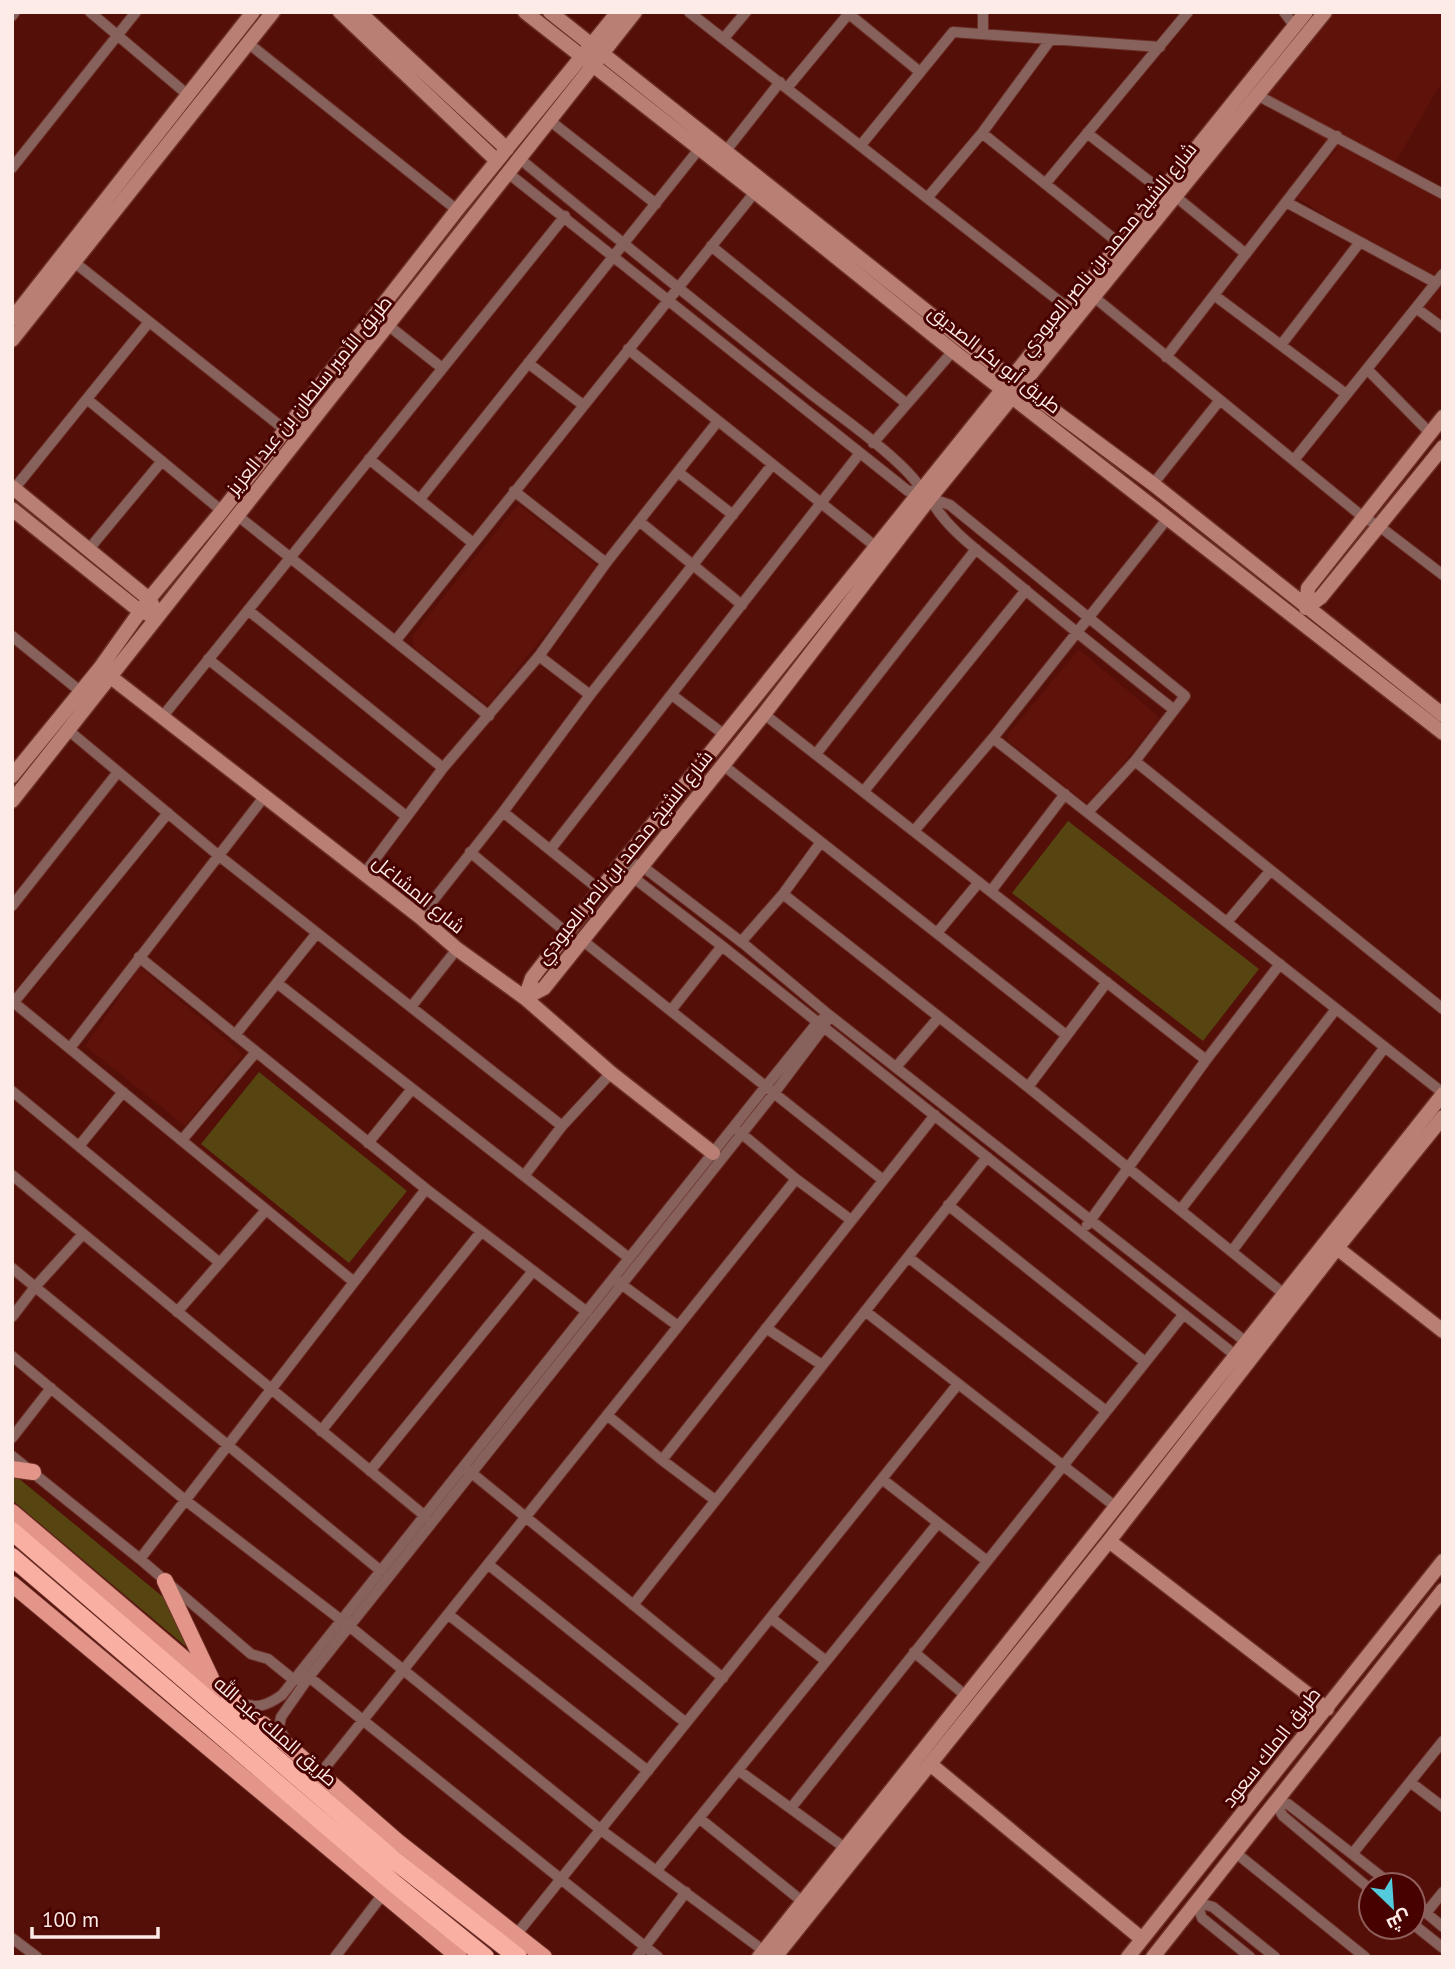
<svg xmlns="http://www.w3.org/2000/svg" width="1455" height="1969" font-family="'PT Sans',Cairo,sans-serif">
	<rect width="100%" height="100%" fill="#530f08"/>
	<path fill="#5e120a" d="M1330 12H1438L1443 19V80L1391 170 1443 199V323L1422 307 1439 286 1297 198 1336 150 1262 95Z
		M518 504 599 567 488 705 414 648 412 636Z
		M1077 651H1081L1158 716 1157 722 1092 802 1086 803 1008 741V734Z
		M140 967 243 1054 185 1126 85 1046Z"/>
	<path fill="#564511" d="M1068 821 1259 969 1203 1041 1012 893Z
		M259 1072 407 1191 349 1263 201 1144Z
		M12 1476 17 1477 168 1601 190 1650 12 1500Z"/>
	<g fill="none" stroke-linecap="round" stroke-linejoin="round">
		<g stroke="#6b2e27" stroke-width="12">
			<path id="street" d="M90 12 188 95
				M689 12 1068 308
				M1284 12 1293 24 1292 29
				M849 14 920 72
				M12 16 15 12
				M983 34V12
				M724 38 746 12
				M248 43 457 210
				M787 88 850 12
				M1257 95 1443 194
				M549 120 656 204
				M982 133 1119 243
				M1087 133 1162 191
				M861 145 953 32 1160 47
				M725 152 780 82
				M12 168 136 12
				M508 173 908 491H922C908 463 838 415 810 393 713 316 616 238 520 159
				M1045 184 1188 12
				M1175 196 1246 254
				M928 197 982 133 1051 39
				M1286 202 1436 283
				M711 246 907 404
				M74 262 284 429
				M1214 295 1346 394
				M1094 297 1363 517 1379 526 1443 575
				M1416 308 1443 328
				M389 326 442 368
				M1281 345 1360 242
				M628 349 875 546
				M1166 357 1337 136
				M528 363 583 405
				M1367 369 1430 433
				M87 399 222 511
				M873 443 953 351
				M369 459 473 543
				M1294 460 1443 274
				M678 472 733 515
				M1153 484 1220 400
				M14 489 149 322
				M514 491 606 563
				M930 498 950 505 1185 696 1135 761 1088 812
				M930 498C946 529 980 552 1006 574 1061 620 1117 665 1173 709
				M420 499 699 149
				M238 516 489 716
				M639 521 742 605
				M89 549 162 461
				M248 610 443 768
				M12 636 80 691
				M396 640 755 192
				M539 656 590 695
				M208 659 406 816
				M672 695 726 736
				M764 714 1206 1060
				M163 716 565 216
				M68 730 218 855 562 1126
				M993 738 1443 1093
				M816 754 976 549
				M1135 761 1443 1009
				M723 765 1066 1035
				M864 791 1026 590
				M503 812 600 890
				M914 831 993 738 1167 519
				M550 850 860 453
				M470 852 567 933
				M624 861 634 878 722 946 1235 1355
				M624 861 642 866 744 944 829 1015 1246 1342
				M364 874 443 768 539 656 606 563 718 421
				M991 891 1065 794
				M783 894 1028 1087 1284 1294
				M12 906 118 772
				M420 917 503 812 590 695 772 465
				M1227 922 1270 871
				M937 933 979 882
				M582 940 883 1180
				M741 942 783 894 821 842
				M139 957 426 1189 587 1312
				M277 983 629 1258
				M12 1001 354 1282
				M14 1002 168 813
				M411 1007 457 949
				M672 1009 722 946
				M235 1035 317 933
				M70 1048 264 797
				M896 1067 939 1017
				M1028 1087 1107 982
				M12 1091 220 1263
				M736 1129 796 1179 851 1220
				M182 1140 256 1052
				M368 1143 412 1089
				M79 1146 123 1092
				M12 1175 425 1516
				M524 1176 562 1126 611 1073
				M948 1205 1145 1362
				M1181 1209 1336 1009
				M1087 1225 1206 1060 1280 964
				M1232 1251 1385 1047
				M908 1257 1106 1411
				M12 1268 381 1571
				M617 1281 678 1326
				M865 1311 1116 1507
				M177 1312 266 1210
				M12 1317 35 1287 83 1234
				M766 1328 822 1365
				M12 1356 185 1500 349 1626 601 1830 764 1951
				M607 1415 662 1460 715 1500
				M321 1431 481 1232
				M12 1438 51 1388
				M12 1456 140 1559 251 1654 268 1659 294 1680 309 1677 658 1957
				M662 1460 935 1115
				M468 1470 723 1678
				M370 1471 533 1271
				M882 1479 987 1561
				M140 1559 426 1189
				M489 1565 686 1723
				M633 1605 987 1157
				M449 1615 648 1771
				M771 1618 826 1661
				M914 1652 966 1696
				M240 1702C256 1710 268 1705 282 1695L766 1086 817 1023 828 1015
				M284 1737 279 1728 281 1717 309 1677 775 1092 824 1027 829 1015
				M738 1770 845 1848
				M320 1774 796 1179
				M1410 1782 1443 1807
				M1275 1803 1288 1804 1392 1885
				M1275 1803 1283 1816 1371 1890
				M791 1808 1183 1315
				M699 1818 803 1902
				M1236 1853 1365 1957
				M1353 1853 1443 1741
				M657 1870 938 1523
				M1196 1902 1213 1907 1275 1957
				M1196 1902 1202 1918 1250 1957
				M1413 1902 1443 1927
				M1426 1913 1443 1892
				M1413 1924 1443 1948
				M516 1935 958 1384
				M12 1938 37 1957
				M335 1957 383 1894
				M637 1957 686 1892"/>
		</g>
		<g stroke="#6b2e27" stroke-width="17">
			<path id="secondary" d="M340 12 496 160
				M359 12 507 149
				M525 12 755 192 953 351 1443 733
				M550 12 1022 387 1153 484 1443 715
				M12 319 253 12
				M12 340 273 12
				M12 487 149 599 153 606
				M12 509 141 612 149 614
				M1306 608 1308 588 1443 417
				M1306 608 1321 597 1443 447
				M103 671 420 917 457 949 525 998 611 1073 713 1153
				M12 776 100 668 149 599 222 511 457 210 618 12
				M12 801 635 12
				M525 998 544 988 764 714 930 498 1325 12
				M525 998 532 978 600 890 1306 12
				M1337 1248 1443 1331
				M1109 1541 1327 1709
				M930 1764 1142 1939
				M759 1957 1443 1094
				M775 1957 1109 1541 1337 1248 1443 1117
				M1128 1957 1443 1561
				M1153 1957 1443 1590"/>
		</g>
		<g stroke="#6b2e27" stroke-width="18">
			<path id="primary" d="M12 1469 33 1472
				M12 1512 240 1706
				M165 1581 211 1678
				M12 1584 459 1957
				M263 1724 397 1841 544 1957"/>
		</g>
		<g stroke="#6b2e27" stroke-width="20">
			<path id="highway" d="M12 1531 394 1860 518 1957
				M12 1557 396 1885 485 1957
				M230 1697 271 1741"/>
		</g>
		<use href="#street" stroke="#87615b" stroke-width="10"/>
		<use href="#secondary" stroke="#ba7f74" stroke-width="14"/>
		<use href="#primary" stroke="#e29588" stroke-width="16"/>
		<use href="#highway" stroke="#faafa3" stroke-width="18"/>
	</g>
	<g text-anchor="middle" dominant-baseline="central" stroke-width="6" stroke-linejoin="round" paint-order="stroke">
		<g font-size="19" fill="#fdebe7" stroke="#470200">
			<text transform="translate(1108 249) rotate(-51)">شارع الشيخ محمد بن ناصر العبودي</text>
			<text transform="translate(995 359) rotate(38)">طريق أبو بكر الصديق</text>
			<text transform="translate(309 395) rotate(-51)">طريق الأمير سلطان بن عبد العزيز</text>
			<text transform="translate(624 857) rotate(-51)">شارع الشيخ محمد بن ناصر العبودي</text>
			<text transform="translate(419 894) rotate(39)">شارع المشاغل</text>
			<text transform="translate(276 1731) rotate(41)">طريق الملك عبد الله</text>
			<text transform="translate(1271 1747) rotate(-52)">طريق الملك سعود</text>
		</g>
	</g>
	<rect width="1455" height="1969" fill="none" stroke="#fdebe7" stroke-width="28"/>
	<g transform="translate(1392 1906) rotate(155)"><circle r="33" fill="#470200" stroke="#905f5c" stroke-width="2"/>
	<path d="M0-5L12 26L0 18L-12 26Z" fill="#54cadd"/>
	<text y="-10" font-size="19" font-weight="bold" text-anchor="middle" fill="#fdebe7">ش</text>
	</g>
	<path d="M32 1927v10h126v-10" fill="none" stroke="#fdebe7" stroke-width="3.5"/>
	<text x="42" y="1927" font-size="21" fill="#fdebe7" stroke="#470200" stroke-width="5" paint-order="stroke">100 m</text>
</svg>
